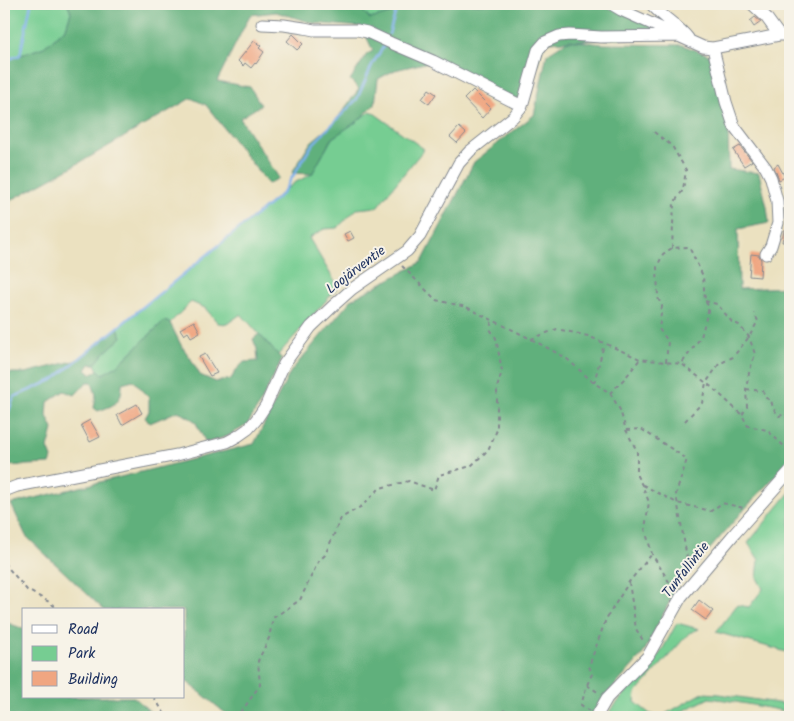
<svg xmlns="http://www.w3.org/2000/svg" width="794" height="721" font-family="Kalam,sans-serif">
	<rect width="100%" height="100%" fill="#f7f3e8"/>
	<filter id="ink" filterUnits="userSpaceOnUse"><feTurbulence type="fractalNoise" baseFrequency=".02" numOctaves="2"/><feDisplacementMap in="SourceGraphic" scale="10" xChannelSelector="R" yChannelSelector="G"/><feConvolveMatrix kernelMatrix="1 2 1 2 8 2 1 2 1" color-interpolation-filters="sRGB"/></filter>
	<filter id="wash" filterUnits="userSpaceOnUse"><feTurbulence type="fractalNoise" baseFrequency=".0096" numOctaves="4" result="noise"/><feDisplacementMap in="SourceGraphic" scale="20" xChannelSelector="R" yChannelSelector="G"/><feGaussianBlur stdDeviation="1.12" result="paint"/><feColorMatrix in="noise" values="0 0 0 0 0 0 0 0 0 0 0 0 0 0 0 0 0 1.4 0 .05"/><feComposite in="paint" operator="in"/></filter>
	<g filter="url(#wash)">
		<rect width="100%" height="100%" fill="#ebe1c0"/>
		<path fill="#76cd92" stroke="#487e78" d="M4 4H67L71 12 66 28 44 47 4 61Z
			M357 4H398L396 12 370 19Z
			M371 111 424 149 377 207 357 209 337 228 324 229 309 238 338 287 278 355 241 314 227 324 218 323 205 308 191 302 170 323 164 321 117 366 103 374 98 370 95 364 105 352 122 337 118 328 294 183 312 174 332 138Z
			M790 492V653L716 632 737 605 749 607 763 589 757 578 759 560 748 543Z
			M677 623 699 629 689 633 636 693 635 702 650 714 659 717H609L610 711 661 652Z
			M703 693 719 694 790 705V712L725 700 709 698 671 717H660Z"/>
		<path fill="#60b07c" stroke="#3e706d" d="M67 4H357L370 19 396 12 398 4H611L678 36 545 42 522 106 433 61 395 70 378 79 375 104 358 121 332 138 312 174 292 173 311 142 334 123 359 89 350 80 367 54 373 51 362 27 313 23 276 12 250 15 217 81 250 87 261 105 240 118 279 178 268 184 206 105 191 98 88 158 4 204V61L44 47 66 28 71 12Z
			M569 40 602 44 682 45 709 55 728 127 729 169 759 173 767 207 769 223 738 229 739 289 790 287V460L742 512 677 587 643 654 601 702 590 717H230L184 679V610H104L26 536 11 504 254 444 291 371 352 299 422 262 474 162 534 115 547 54Z
			M164 321 170 323 181 345 191 359 200 375 216 382 231 379 236 370 244 362 258 361 257 349 253 339 259 334 282 359 261 402 247 425 228 436 206 443 195 421 178 411 150 423 145 418 149 411V397L133 380 122 383C122 403 115 405 98 411L94 408 96 395 92 382H87L75 395 64 391 48 402 47 416 53 429 48 448 52 458 50 464 4 466V373H25L74 361 85 355 118 328 122 337 105 352 95 364H90L86 370 91 374 98 370 103 374 117 366Z
			M4 603 5 622 24 629V697H134L156 717H4Z"/>
		<g fill="none" stroke-linecap="round" stroke-linejoin="round">
			<path stroke="#7fb1eb" stroke-width="2.5" d="M389 34 398 4
				M4 61 20 55 31 4
				M4 424 14 397 53 380 282 194 312 145 357 99 373 63 384 46"/>
		</g>
		<g id="blocks">
			<path fill="#f0a681" d="M755 17 761 22 754 27 750 21Z
				M293 34 303 44 297 50 287 41Z
				M254 41 261 46 259 48 264 52 256 64 255 63 251 68 245 63 243 66 238 61Z
				M429 89 436 94 429 104 422 99Z
				M473 90 491 108 482 118 464 99Z
				M459 127 466 133 457 143 450 137Z
				M740 146 752 161 744 166 733 150Z
				M778 164 785 177 779 180 774 167Z
				M784 230H790V242H782Z
				M350 231 354 238 348 241 344 234Z
				M751 254 759 255 761 260 760 277 749 276Z
				M194 321 200 332 191 337 188 332 184 335 180 329Z
				M205 354 217 373 210 376 199 357Z
				M137 404 142 413 122 425 117 415Z
				M90 420 100 437 90 442 81 425Z
				M699 600 713 611 706 620 692 610Z"/>
		</g>
	</g>
	<g filter="url(#ink)">
		<use href="#blocks" fill-opacity="0" stroke="#83888f" stroke-width="1"/>
		<g fill="none" stroke-linecap="round" stroke-linejoin="round">
			<g stroke="#83888f" stroke-width="13">
				<path id="minor" d="M611 4 621 10 703 47 713 48 779 35H790
					M651 4C662 17 678 25 688 38
					M752 4 766 17 779 35
					M262 24 284 25 304 28 314 30H357L367 32 391 43 433 61 522 106
					M713 48 726 102 734 126 766 168 771 178 777 201 778 223 771 246 766 254
					M4 491 17 486 177 455 227 442 238 436 248 429 256 420 266 405 284 364 311 327 334 305 352 289 407 251 420 236 459 163 470 151 513 117 522 106 538 50 545 42 559 36 570 35 601 37 678 36
					M596 717 607 698 648 656 681 597 735 533 790 471"/>
			</g>
			<path stroke="#83888f" stroke-width="2" stroke-dasharray="4 4" stroke-linecap="butt" d="M654 132 672 146 686 170 683 190 674 203 672 248
				M402 266 436 300 466 307 531 339 566 358 594 383 610 393 620 410 626 430 637 451V476L642 485 649 502 645 529 652 554 674 590
				M705 301 717 304 732 322 739 325 749 337 755 354 749 373 746 389 747 407 742 415
				M531 339 557 329 588 336 640 359 682 364 714 389 742 415 748 426 767 430 790 452
				M666 362 668 341 659 329 662 306 658 298 657 267 663 254 672 248 689 247 703 276 705 301 709 307 701 337 682 363
				M594 383 604 344
				M746 389 763 391 766 398 771 400 773 408 779 416 785 414 790 419
				M610 393 626 377 640 359
				M685 421 702 403 706 383 719 364 733 357 749 337 758 321 754 313
				M626 430 641 429 687 459 676 494 688 564 692 568
				M643 485 677 503 711 511 722 503 744 508
				M4 563 27 590 51 603 58 610
				M629 582 636 629 644 642
				M587 685 599 693
				M154 697 164 713 169 717
				M503 710 514 717
				M590 711 581 705 587 685 592 674 589 666 606 619 629 582 652 554
				M234 717 244 708 260 685 258 661 269 638 273 618 300 600 318 562 325 555 341 518 362 506 380 488 409 481 434 490 439 475 471 466 488 450 497 430V388L502 371 496 338 490 329 492 320"/>
			<use href="#minor" stroke="#fff" stroke-width="11"/>
		</g>
	</g>
	<g text-anchor="middle" dominant-baseline="central" stroke-width="4" stroke-linejoin="round" paint-order="stroke">
		<g font-size="14" fill="#1b2f5e" stroke="#f7f3e8">
			<text transform="translate(356 270) rotate(-37)">Loojärventie</text>
			<text transform="translate(686 570) rotate(-52)">Tunfallintie</text>
		</g>
	</g>
	<rect width="794" height="721" fill="none" stroke="#f7f3e8" stroke-width="20"/>
	<rect x="22" y="608" width="162" height="90" fill="#f7f3e8" stroke="#9fa5b1"/>
	<rect x="32" y="625" width="25" height="8" fill="#ffffff" stroke="#9fa5b1"/>
	<text x="68" y="634" font-size="15" fill="#1b2f5e">Road</text>
	<rect x="32" y="646" width="25" height="15" fill="#76cd92" stroke="#9fa5b1"/>
	<text x="68" y="658" font-size="15" fill="#1b2f5e">Park</text>
	<rect x="32" y="671" width="25" height="15" fill="#f0a681" stroke="#9fa5b1"/>
	<text x="68" y="684" font-size="15" fill="#1b2f5e">Building</text>
</svg>
